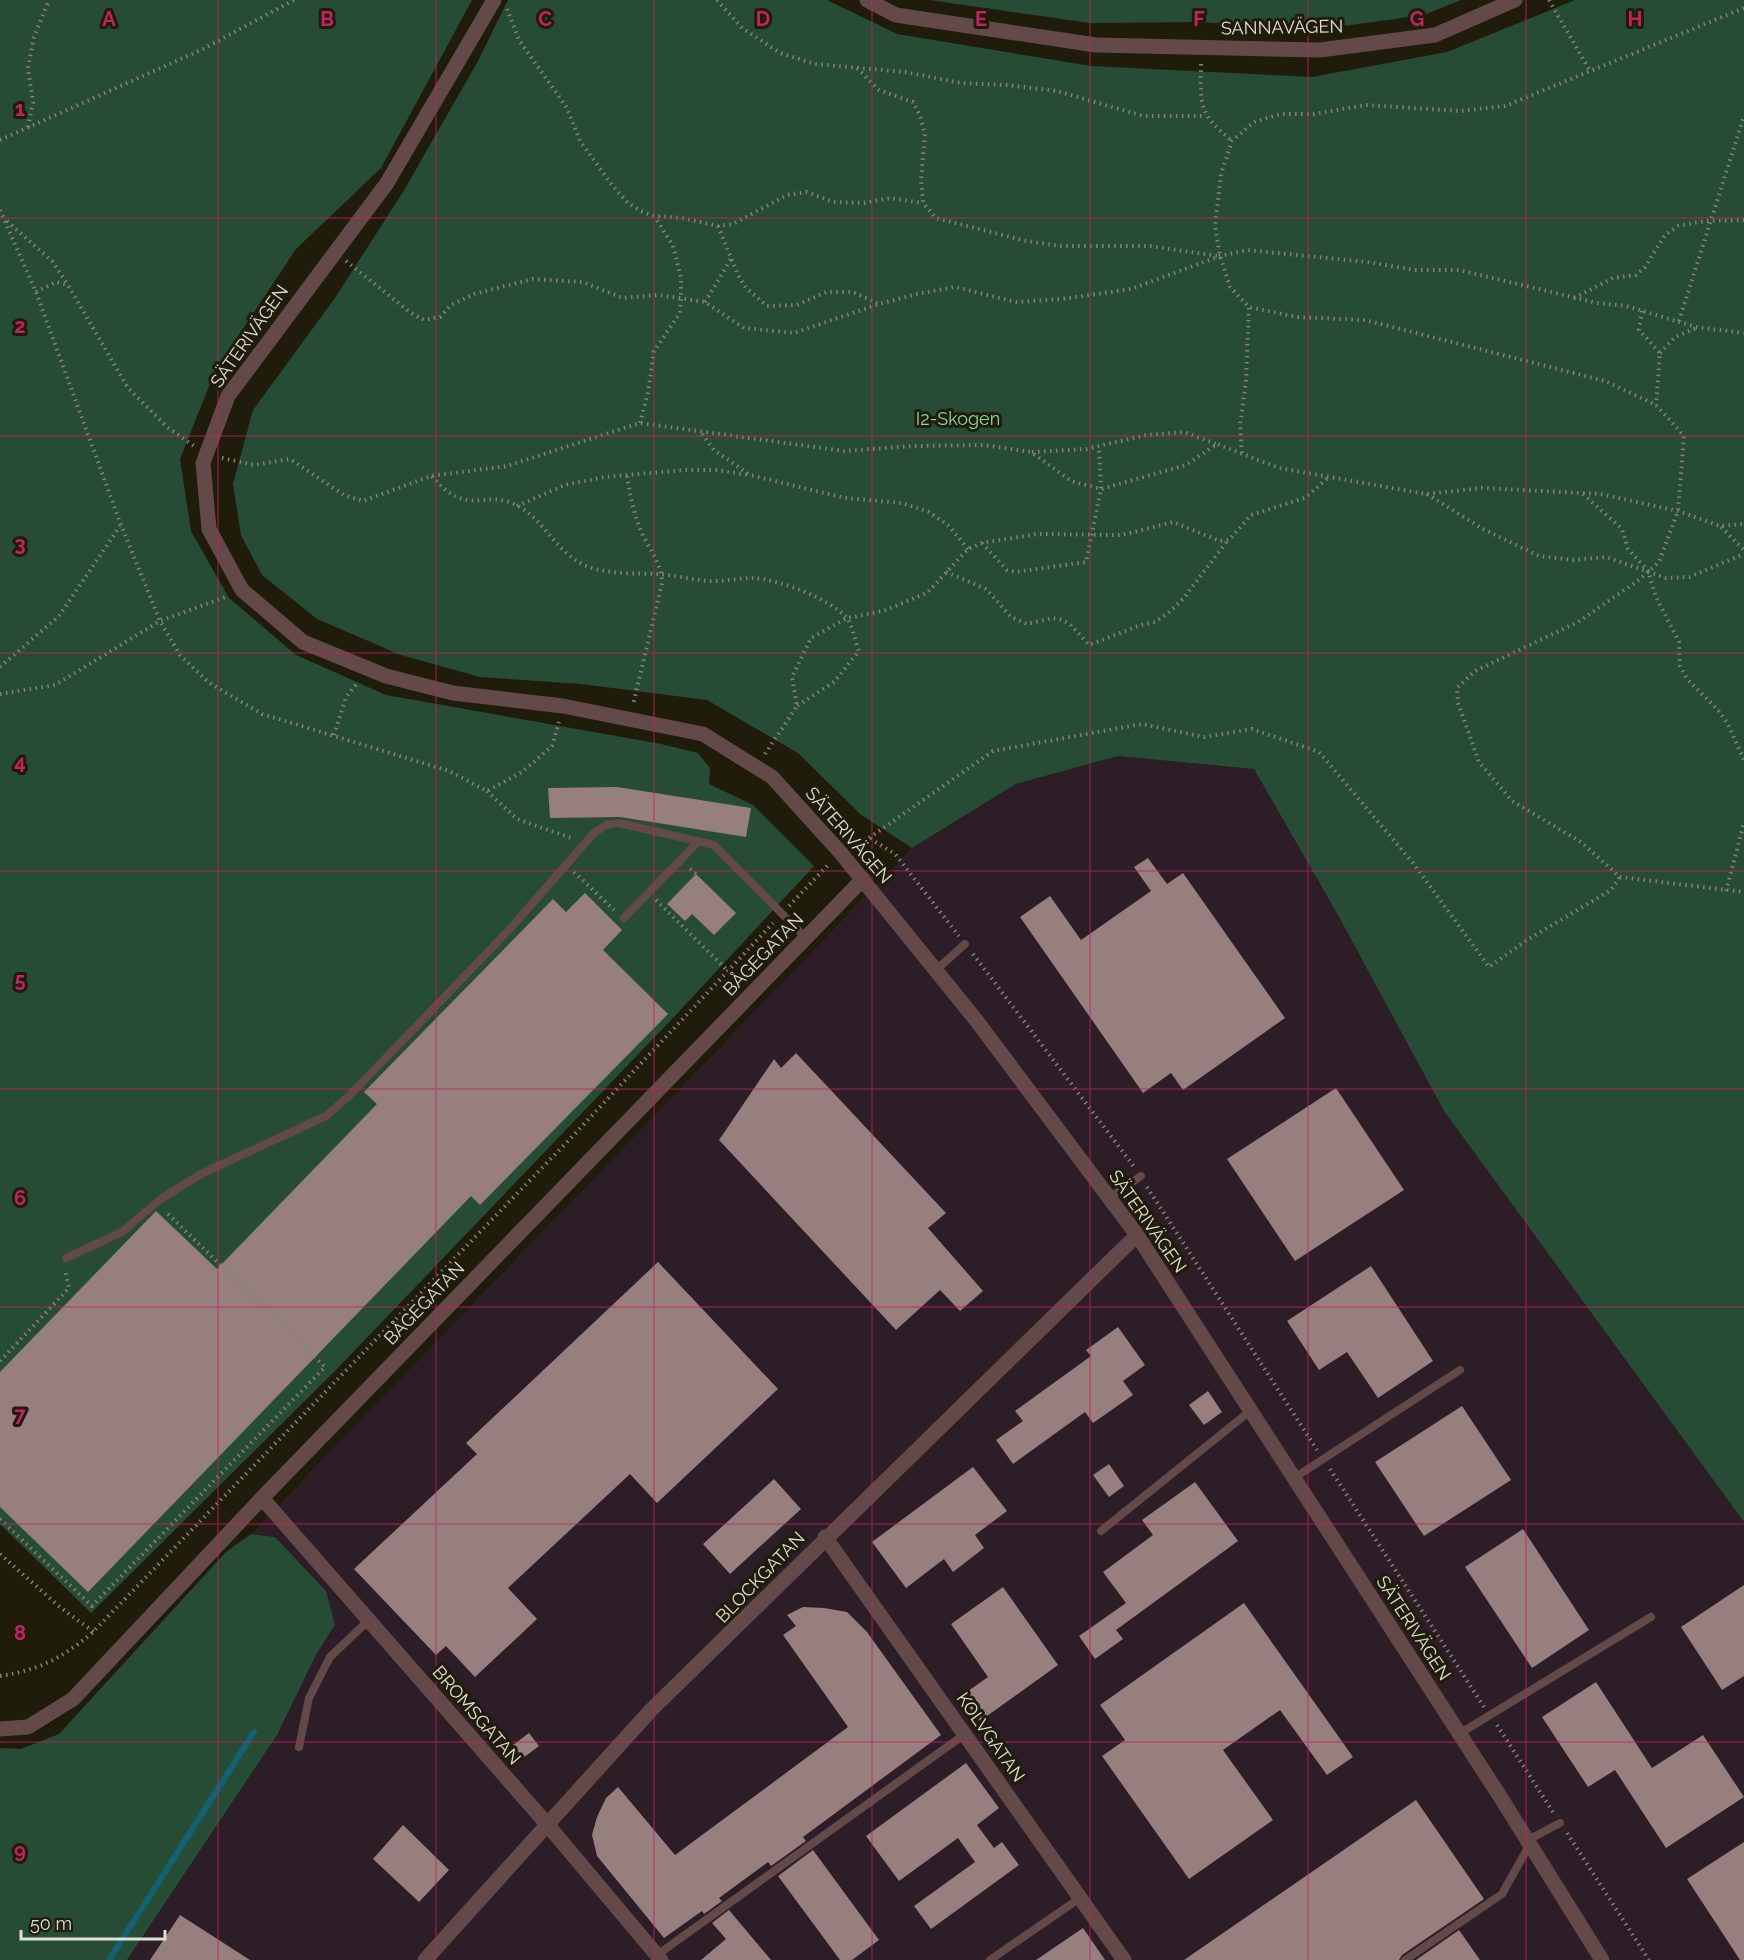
<svg xmlns="http://www.w3.org/2000/svg" width="1744" height="1960" font-family="Raleway,sans-serif">
	<rect width="100%" height="100%" fill="#201c0c"/>
	<path fill="#2d1d27" d="M1118 756 1254 769 1339 917 1444 1111 1744 1522V1960H127L277 1735 317 1653 335 1625 326 1591 275 1537 251 1534 912 848 1017 784Z"/>
	<path fill="#274c35" d="M0 0H472L381 168 296 249 215 371 180 459 191 531 229 598 296 655 386 695 661 744 698 753 710 768 709 784 753 805 814 866 673 1018 335 1371 91 1613 0 1524Z
		M508 0H827L897 34 1091 66 1312 77 1447 52 1575 0H1744V1522L1444 1111 1339 917 1254 769 1118 756 1016 784 912 848 860 814 798 753 707 700 581 684 480 677 401 655 317 619 262 575 241 535 233 484 253 410 335 298 403 192 478 61Z
		M929 0H1461L1424 15 1314 30 1201 22 1090 23Z
		M251 1534 275 1537 326 1591 335 1625 317 1653 277 1735 127 1960H0V1748L21 1749 59 1734 226 1552Z"/>
	<g fill="none" stroke-linecap="round" stroke-linejoin="round">
		<path stroke="#126273" stroke-width="6" d="M109 1960 254 1732"/>
	</g>
	<path fill="#967f7e" d="M617 787 751 808 746 837 620 817 550 818 548 788Z
		M1148 858 1167 884 1183 873 1285 1018 1183 1090 1171 1073 1143 1093 1020 917 1050 896 1081 940 1151 891 1134 867Z
		M696 874 736 913 714 935 692 914 685 921 667 904Z
		M585 893 622 930 603 950 668 1014 480 1205 471 1196 88 1592 0 1507V1372L156 1211 217 1269 377 1104 364 1092 553 899 566 912Z
		M796 1053 946 1213 928 1228 983 1291 960 1311 940 1290 896 1330 719 1140 774 1059 781 1068Z
		M1336 1088 1404 1190 1295 1261 1227 1159Z
		M658 1262 778 1389 657 1503 630 1474 508 1588 537 1619 475 1677 446 1646 436 1655 354 1569 477 1454 466 1443Z
		M1371 1266 1433 1361 1378 1398 1347 1352 1319 1370 1287 1321Z
		M1118 1327 1145 1365 1123 1381 1133 1395 1093 1423 1085 1412 1013 1464 996 1440 1023 1421 1015 1411 1091 1356 1086 1350Z
		M1208 1391 1222 1412 1204 1425 1189 1405Z
		M1462 1406 1511 1480 1424 1536 1375 1462Z
		M1109 1464 1124 1486 1109 1497 1093 1475Z
		M973 1467 1007 1511 975 1535 984 1548 953 1572 944 1559 906 1588 872 1542Z
		M774 1479 801 1509 730 1574 703 1544Z
		M1195 1482 1238 1541 1116 1630 1123 1639 1095 1659 1079 1636 1126 1603 1103 1572 1153 1535 1142 1520Z
		M1523 1529 1589 1630 1532 1668 1465 1567Z
		M1744 1585V1676L1722 1690 1681 1627Z
		M1003 1587 1058 1665 980 1721 961 1696 988 1677 951 1624Z
		M1244 1603 1353 1757 1327 1775 1280 1710 1223 1750 1273 1820 1189 1879 1102 1756 1125 1740 1100 1705Z
		M803 1607 824 1608 847 1612 867 1632 941 1735 803 1837 806 1841 771 1866 768 1862 719 1898 722 1901 704 1914 702 1911 664 1938 597 1856 592 1835 597 1817 606 1798 618 1787 675 1855 848 1727 783 1635 796 1626 787 1615Z
		M1596 1682 1652 1768 1703 1735 1744 1797 1666 1848 1615 1770 1588 1787 1542 1717Z
		M529 1733 539 1746 523 1758 513 1745Z
		M966 1763 999 1808 977 1825 994 1848 1002 1842 1019 1865 931 1929 914 1906 975 1862 958 1838 899 1881 866 1836Z
		M1416 1800 1484 1899 1402 1955 1399 1960H1184Z
		M403 1825 449 1870 419 1902 373 1859Z
		M1744 1842V1960H1740L1687 1879Z
		M813 1850 879 1940 852 1960H840L778 1876Z
		M729 1910 771 1960H701L726 1939 712 1923Z
		M180 1915 250 1960H150Z
		M1083 1928 1105 1960H1036Z
		M1459 1930 1480 1960H1416Z"/>
	<g fill="none" stroke-linecap="round" stroke-linejoin="round">
		<path stroke="#858275" stroke-width="4" stroke-dasharray="1.5 4.5" stroke-linecap="butt" d="M717 0 742 28 780 53 815 64 905 72 961 83 1006 85 1057 91 1143 116H1206
			M1549 0 1590 71
			M1744 8 1505 106 1461 111 1366 105 1314 114H1281L1254 122 1232 141 1221 174 1215 226 1220 256 1230 287 1249 307 1296 317 1365 320 1605 381 1656 405 1684 436 1678 511 1659 562 1639 580 1578 622 1475 671 1457 688 1458 703 1479 762 1512 801 1581 842 1620 877 1744 892
			M507 9 519 40 567 108 580 141 612 185 628 203 641 211 654 216 682 218 718 226 733 224 787 195 807 192 833 202 864 203 890 198 923 203
			M1201 64C1200 105 1199 114 1232 141
			M857 68 879 90 913 102 920 116 925 134 921 179 923 203 936 218 1026 241 1061 246H1150L1217 256
			M28 127 33 103 28 68 34 37 49 0
			M0 140 203 49 294 0
			M0 210 36 292 121 525 160 621 180 655 208 682 262 714 449 771 487 791 522 772 552 746 559 722
			M7 221 52 261 68 285
			M718 226 738 275 746 288 767 306 797 305 826 292H853L879 304
			M346 261 411 313 424 320 440 317 451 305 474 294 533 279 582 282 623 298 659 295 705 302 744 328 794 333 879 304 917 294 955 287 1016 302 1062 299 1131 289 1220 256 1247 250 1367 262 1415 270H1459L1597 303 1626 306 1696 327 1744 333
			M36 292 56 282 68 285 128 388 167 427 194 446
			M1574 298 1613 278 1636 275 1645 267 1665 235 1678 226 1705 221 1744 220
			M705 302 731 259
			M1642 311 1639 330 1660 353 1656 405
			M1679 321 1744 116
			M1660 353 1675 337 1696 328
			M640 423 648 392 654 351 680 313 681 299V278L673 246 655 217
			M702 434 714 450 750 475 845 498 902 503 929 512 949 526 968 549
			M1032 452 1086 449 1147 435 1184 432 1216 444
			M1242 453 1240 425 1246 381 1249 307
			M222 458 254 465 290 459 344 495 363 501 431 476 507 466 640 423 844 451 914 446 984 445 1031 452 1071 481 1101 489 1186 465 1217 444 1279 468 1426 494 1482 488 1600 494 1678 511 1720 526 1744 524
			M432 476C469 520 483 487 518 506 544 520 555 550 582 564 604 575 634 573 658 574 677 575 695 581 713 581 727 581 741 578 754 578 780 580 828 598 846 617 852 624 855 641 859 651L834 682 797 706
			M627 476C630 495 634 514 641 531 649 549 662 564 662 583L633 705
			M1427 494 1483 529 1539 556 1574 560 1606 557 1666 578 1689 577 1744 554
			M1583 494 1622 529 1628 549 1648 571 1656 597 1679 642 1680 666 1687 679 1718 710 1728 724 1744 760
			M517 506 565 485 605 477 685 470H717L749 475
			M1721 527 1744 550
			M982 543 1007 570 1016 572 1086 562 1101 489 1099 447
			M946 572 986 589 1011 617 1027 624 1053 618 1062 620 1070 624 1089 645 1141 625 1155 622 1168 613 1183 599 1228 540
			M0 667 59 616 120 526
			M0 694 55 685 160 621 228 596
			M334 735 346 697 358 682
			M765 754 797 706 792 677 811 638 847 618 883 611 927 593 968 549 982 543 1037 534 1122 535 1173 522 1220 541 1229 540 1251 515 1305 498 1330 476
			M487 791 517 819 574 839
			M869 838 993 751 1142 724 1204 737 1252 729 1319 752 1413 863 1489 967 1527 940 1611 890 1620 877
			M854 845 869 838 895 854 959 936
			M690 869 698 875
			M574 872 614 910
			M1726 891 1744 823
			M656 900 728 971
			M789 906 829 864
			M973 954 1135 1168
			M1147 1187 1317 1450
			M0 1361 69 1288 65 1270
			M1330 1469 1484 1707
			M0 1519 92 1606 325 1367 165 1211
			M0 1554 61 1608 94 1632
			M0 1676C39 1670 60 1659 91 1634L569 1140 773 923
			M1497 1725 1553 1812
			M1567 1833 1649 1960"/>
		<path stroke="#634a48" stroke-width="8" d="M624 918 698 842
			M936 970 965 944
			M1109 1198 1141 1176
			M66 1258 122 1232 162 1198 203 1173 326 1116 350 1095 508 931 594 833 606 825 619 823 714 845 806 938
			M1294 1478 1460 1370
			M1101 1531 1250 1411
			M1459 1734 1651 1617
			M299 1747 309 1698 330 1657 369 1620
			M1528 1840 1560 1823
			M657 1955 965 1734
			M990 1960 1080 1898
			M1405 1960 1502 1894 1530 1844"/>
		<path stroke="#634a48" stroke-width="15" d="M494 0 387 183 228 396 203 463 209 529 242 590 303 642 386 676 453 693 563 706 703 734 772 777 840 852 976 1020 1137 1235 1501 1798 1602 1960
			M867 0 896 15 1096 45 1320 50 1435 35 1515 0
			M262 1498 546 1823 661 1960
			M825 1537 1124 1960
			M0 1729 28 1727 73 1699 262 1498 863 879
			M425 1960 651 1710 1137 1235"/>
	</g>
	<path fill="none" stroke="#c42261" stroke-width="1.5" stroke-opacity="0.55" d="M218 0V1960M436 0V1960M654 0V1960M872 0V1960M1090 0V1960M1308 0V1960M1526 0V1960M0 218H1744M0 436H1744M0 653H1744M0 871H1744M0 1089H1744M0 1307H1744M0 1524H1744M0 1742H1744"/>
	<g text-anchor="middle" dominant-baseline="central" stroke-width="6" stroke-linejoin="round" paint-order="stroke">
		<g font-size="18" fill="#e2dfd5" stroke="#201c0c">
			<text transform="translate(1282 27) rotate(-1)">SANNAVÄGEN</text>
			<text transform="translate(249 336) rotate(-55)">SÄTERIVÄGEN</text>
			<text transform="translate(849 835) rotate(49)">SÄTERIVÄGEN</text>
			<text transform="translate(763 954) rotate(-46)">BÅGEGATAN</text>
			<text transform="translate(1148 1221) rotate(55)">SÄTERIVÄGEN</text>
			<text transform="translate(424 1303) rotate(-46)">BÅGEGATAN</text>
			<text transform="translate(760 1577) rotate(-46)">BLOCKGATAN</text>
			<text transform="translate(1414 1628) rotate(57)">SÄTERIVÄGEN</text>
			<text transform="translate(477 1715) rotate(49)">BROMSGATAN</text>
			<text transform="translate(991 1737) rotate(55)">KOLVGATAN</text>
		</g>
		<g font-size="18" fill="#89d8a5" stroke="#201c0c">
			<text x="958" y="418">I2-Skogen</text>
		</g>
	</g>
	<g font-size="20" text-anchor="middle" font-weight="bold" fill="#c42261" stroke="#201c0c" stroke-width="6" stroke-linejoin="round" paint-order="stroke">
		<text x="109" y="26">A</text>
		<text x="327" y="26">B</text>
		<text x="545" y="26">C</text>
		<text x="763" y="26">D</text>
		<text x="981" y="26">E</text>
		<text x="1199" y="26">F</text>
		<text x="1417" y="26">G</text>
		<text x="1635" y="26">H</text>
		<text x="20" y="116">1</text>
		<text x="20" y="333">2</text>
		<text x="20" y="551">3</text>
		<text x="20" y="769">4</text>
		<text x="20" y="987">5</text>
		<text x="20" y="1205">6</text>
		<text x="20" y="1422">7</text>
		<text x="20" y="1640">8</text>
		<text x="20" y="1858">9</text>
	</g>
	<path d="M21 1930v9h144v-9" fill="none" stroke="#e2dfd5" stroke-width="3"/>
	<text x="30" y="1930" font-size="18" fill="#e2dfd5" stroke="#201c0c" stroke-width="4.5" paint-order="stroke">50 m</text>
</svg>
